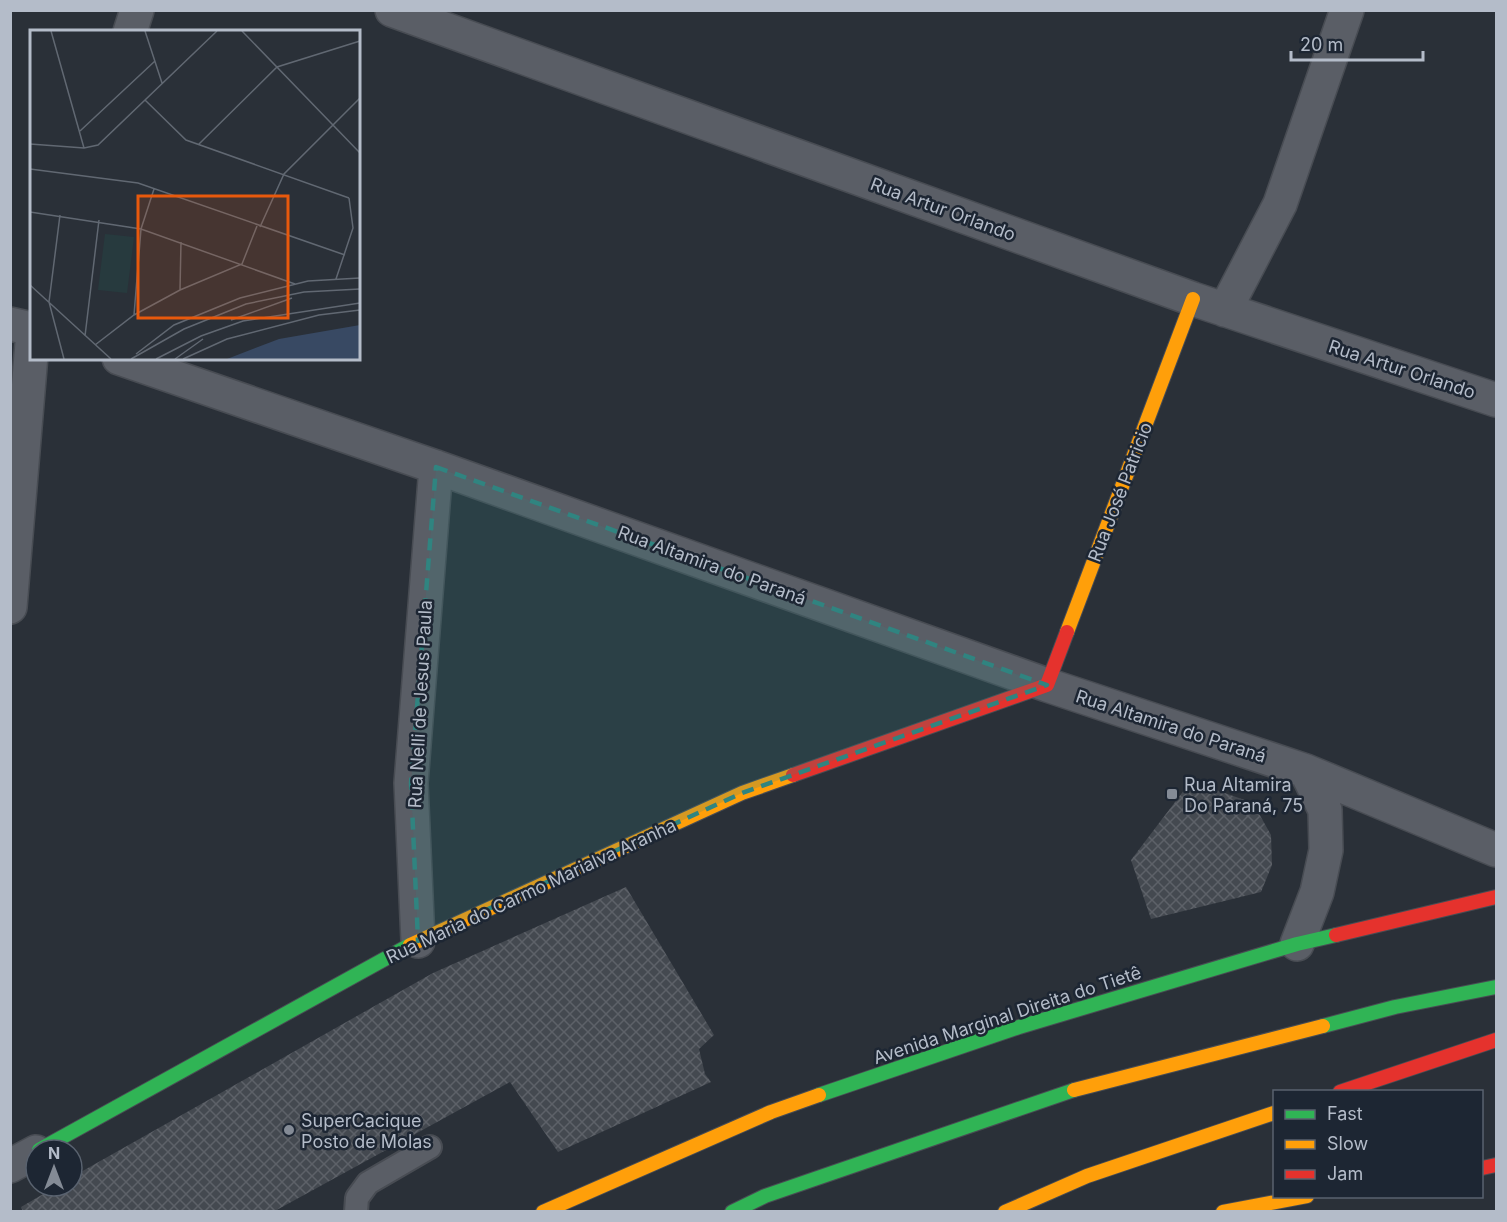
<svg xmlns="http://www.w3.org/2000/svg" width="1507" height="1222" font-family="Inter,sans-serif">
	<defs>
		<pattern id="building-cross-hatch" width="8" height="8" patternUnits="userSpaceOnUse" patternTransform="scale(1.5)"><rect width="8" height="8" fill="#444950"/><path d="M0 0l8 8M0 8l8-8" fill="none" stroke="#5d6168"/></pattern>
	</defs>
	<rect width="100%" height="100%" fill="#2a3038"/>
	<path fill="url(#building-cross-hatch)" d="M1191 781 1253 803 1271 835 1272 865 1261 892 1151 919 1131 860Z
		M626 887 714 1035 699 1049 705 1074 711 1082 558 1152 510 1082 273 1212H23L21 1207 57 1186H72V1177L433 973Z"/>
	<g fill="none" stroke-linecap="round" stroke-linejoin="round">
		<g stroke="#484c53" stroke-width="26">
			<path id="lane" d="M356 1212 357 1198 368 1183 430 1147"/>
		</g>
		<g stroke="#484c53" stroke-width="36">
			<path id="street" d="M392 10 1193 299 1496 400
				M130 32 137 10
				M1225 310 1280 204 1347 10
				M10 324 32 329
				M119 358 436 467 1047 685 1306 771 1496 850
				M10 607 32 343
				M418 941 411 783 436 467
				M1297 944 1317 892 1326 850 1325 810 1306 771
				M10 1166 36 1152"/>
		</g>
		<g stroke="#484c53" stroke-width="16">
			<path id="fast" d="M1323 1026 1395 1007 1496 987
				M819 1095 1019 1027 1297 944 1336 935
				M39 1150 410 945
				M732 1212 765 1196 1074 1090"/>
		</g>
		<g stroke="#484c53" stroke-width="16">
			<path id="slow" d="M1067 632 1193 299
				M410 945 742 793 793 775
				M1074 1090 1323 1026
				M543 1212 771 1112 819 1095
				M1005 1212 1087 1176 1274 1113
				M1223 1212 1307 1196"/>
		</g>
		<g stroke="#484c53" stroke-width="16">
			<path id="jam" d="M793 775 1047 685 1067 632
				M1336 935 1496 897
				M1340 1092 1496 1040
				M1482 1168 1496 1165"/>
		</g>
		<use href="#lane" stroke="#5a5e66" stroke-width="22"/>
		<use href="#street" stroke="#5a5e66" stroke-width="33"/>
		<use href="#fast" stroke="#30b455" stroke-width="14"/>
		<use href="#slow" stroke="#ff9f0a" stroke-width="14"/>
		<use href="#jam" stroke="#e5322d" stroke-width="14"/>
	</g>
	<path fill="#308480" fill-opacity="0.2" stroke="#308480" stroke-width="4.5" stroke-dasharray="12 8" stroke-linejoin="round" d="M436 467 1047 685 742 793 418 941 411 783Z"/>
	<g fill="#848b96" stroke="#1d2633" stroke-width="2">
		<rect x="1166" y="788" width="12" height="12" rx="3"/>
		<circle cx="289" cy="1130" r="6"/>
	</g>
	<g text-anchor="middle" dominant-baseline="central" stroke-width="5" stroke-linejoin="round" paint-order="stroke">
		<g font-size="18" fill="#b4bcc9" stroke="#1d2633">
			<text transform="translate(943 209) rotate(20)">Rua Artur Orlando</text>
			<text transform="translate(1402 369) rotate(18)">Rua Artur Orlando</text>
			<text transform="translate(1120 492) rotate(-69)">Rua José Patricio</text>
			<text transform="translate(712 565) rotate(20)">Rua Altamira do Paraná</text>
			<text transform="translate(420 704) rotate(-87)">Rua Nelli de Jesus Paula</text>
			<text transform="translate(1171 726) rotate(18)">Rua Altamira do Paraná</text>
			<text transform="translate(531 891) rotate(-25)">Rua Maria do Carmo Marialva Aranha</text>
			<text transform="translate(1007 1015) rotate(-18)">Avenida Marginal Direita do Tietê</text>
		</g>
		<g font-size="18" fill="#b4bcc9" stroke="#1d2633" text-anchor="start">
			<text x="1184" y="784">Rua Altamira<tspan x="1184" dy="21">Do Paraná, 75</tspan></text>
			<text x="301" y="1120">SuperCacique<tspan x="301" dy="21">Posto de Molas</tspan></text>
		</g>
	</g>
	<g transform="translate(30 30)">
		<rect width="330" height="330" fill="#2a3038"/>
		<path d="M75 204 104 207 97 263 68 260Z" fill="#273a3e"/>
		<path d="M330 295V329H197L249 309Z" fill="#384963"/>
		<path fill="none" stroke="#616872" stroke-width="1.5" d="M21 1 54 118M115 1 132 53M212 1 330 123M115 70 156 110 319 168M50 101 125 31M0 114 54 118 68 115 187 1M169 114 247 37 330 11M0 139 108 153 315 225M0 182 111 199 265 254M30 185 19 272 34 329M230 197 254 144 330 68M306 249 323 198 319 168M0 255 81 329M150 260 151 212M104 285 111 199 124 159M201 290 262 268M55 306 69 190M65 315 104 285 150 260 212 234 227 196M106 324 144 295 210 268 278 251 330 248M101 329 154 299 216 274 274 262 330 259M126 329 171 306 213 291 330 273M145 329 173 309M153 329 197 309 289 285 330 280"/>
		<path fill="#e8590c" fill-opacity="0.15" stroke="#e8590c" stroke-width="3" d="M108 166H258V288H108Z"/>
		<rect width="330" height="330" fill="none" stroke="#b4bcc9" stroke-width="3"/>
	</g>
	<rect width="1507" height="1222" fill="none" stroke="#b4bcc9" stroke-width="24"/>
	<rect x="1273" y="1090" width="210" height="108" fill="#1d2633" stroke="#59626f" stroke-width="1.5"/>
	<rect x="1285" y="1110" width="30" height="9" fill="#30b455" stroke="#59626f" stroke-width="1.5"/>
	<text x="1327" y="1120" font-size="18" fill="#b4bcc9">Fast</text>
	<rect x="1285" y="1140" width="30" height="9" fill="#ff9f0a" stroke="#59626f" stroke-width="1.5"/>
	<text x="1327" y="1150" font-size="18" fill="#b4bcc9">Slow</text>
	<rect x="1285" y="1170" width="30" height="9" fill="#e5322d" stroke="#59626f" stroke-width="1.5"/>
	<text x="1327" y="1180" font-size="18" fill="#b4bcc9">Jam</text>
	<g transform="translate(54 1168)"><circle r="28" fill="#1d2633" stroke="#59626f" stroke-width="1.5"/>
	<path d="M0-4.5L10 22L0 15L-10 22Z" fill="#848b96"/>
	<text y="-9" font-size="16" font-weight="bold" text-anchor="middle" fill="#b4bcc9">N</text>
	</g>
	<path d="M1291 51v9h132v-9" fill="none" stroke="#b4bcc9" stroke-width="3"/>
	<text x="1300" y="51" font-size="18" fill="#b4bcc9" stroke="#1d2633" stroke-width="4.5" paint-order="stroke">20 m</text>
</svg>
